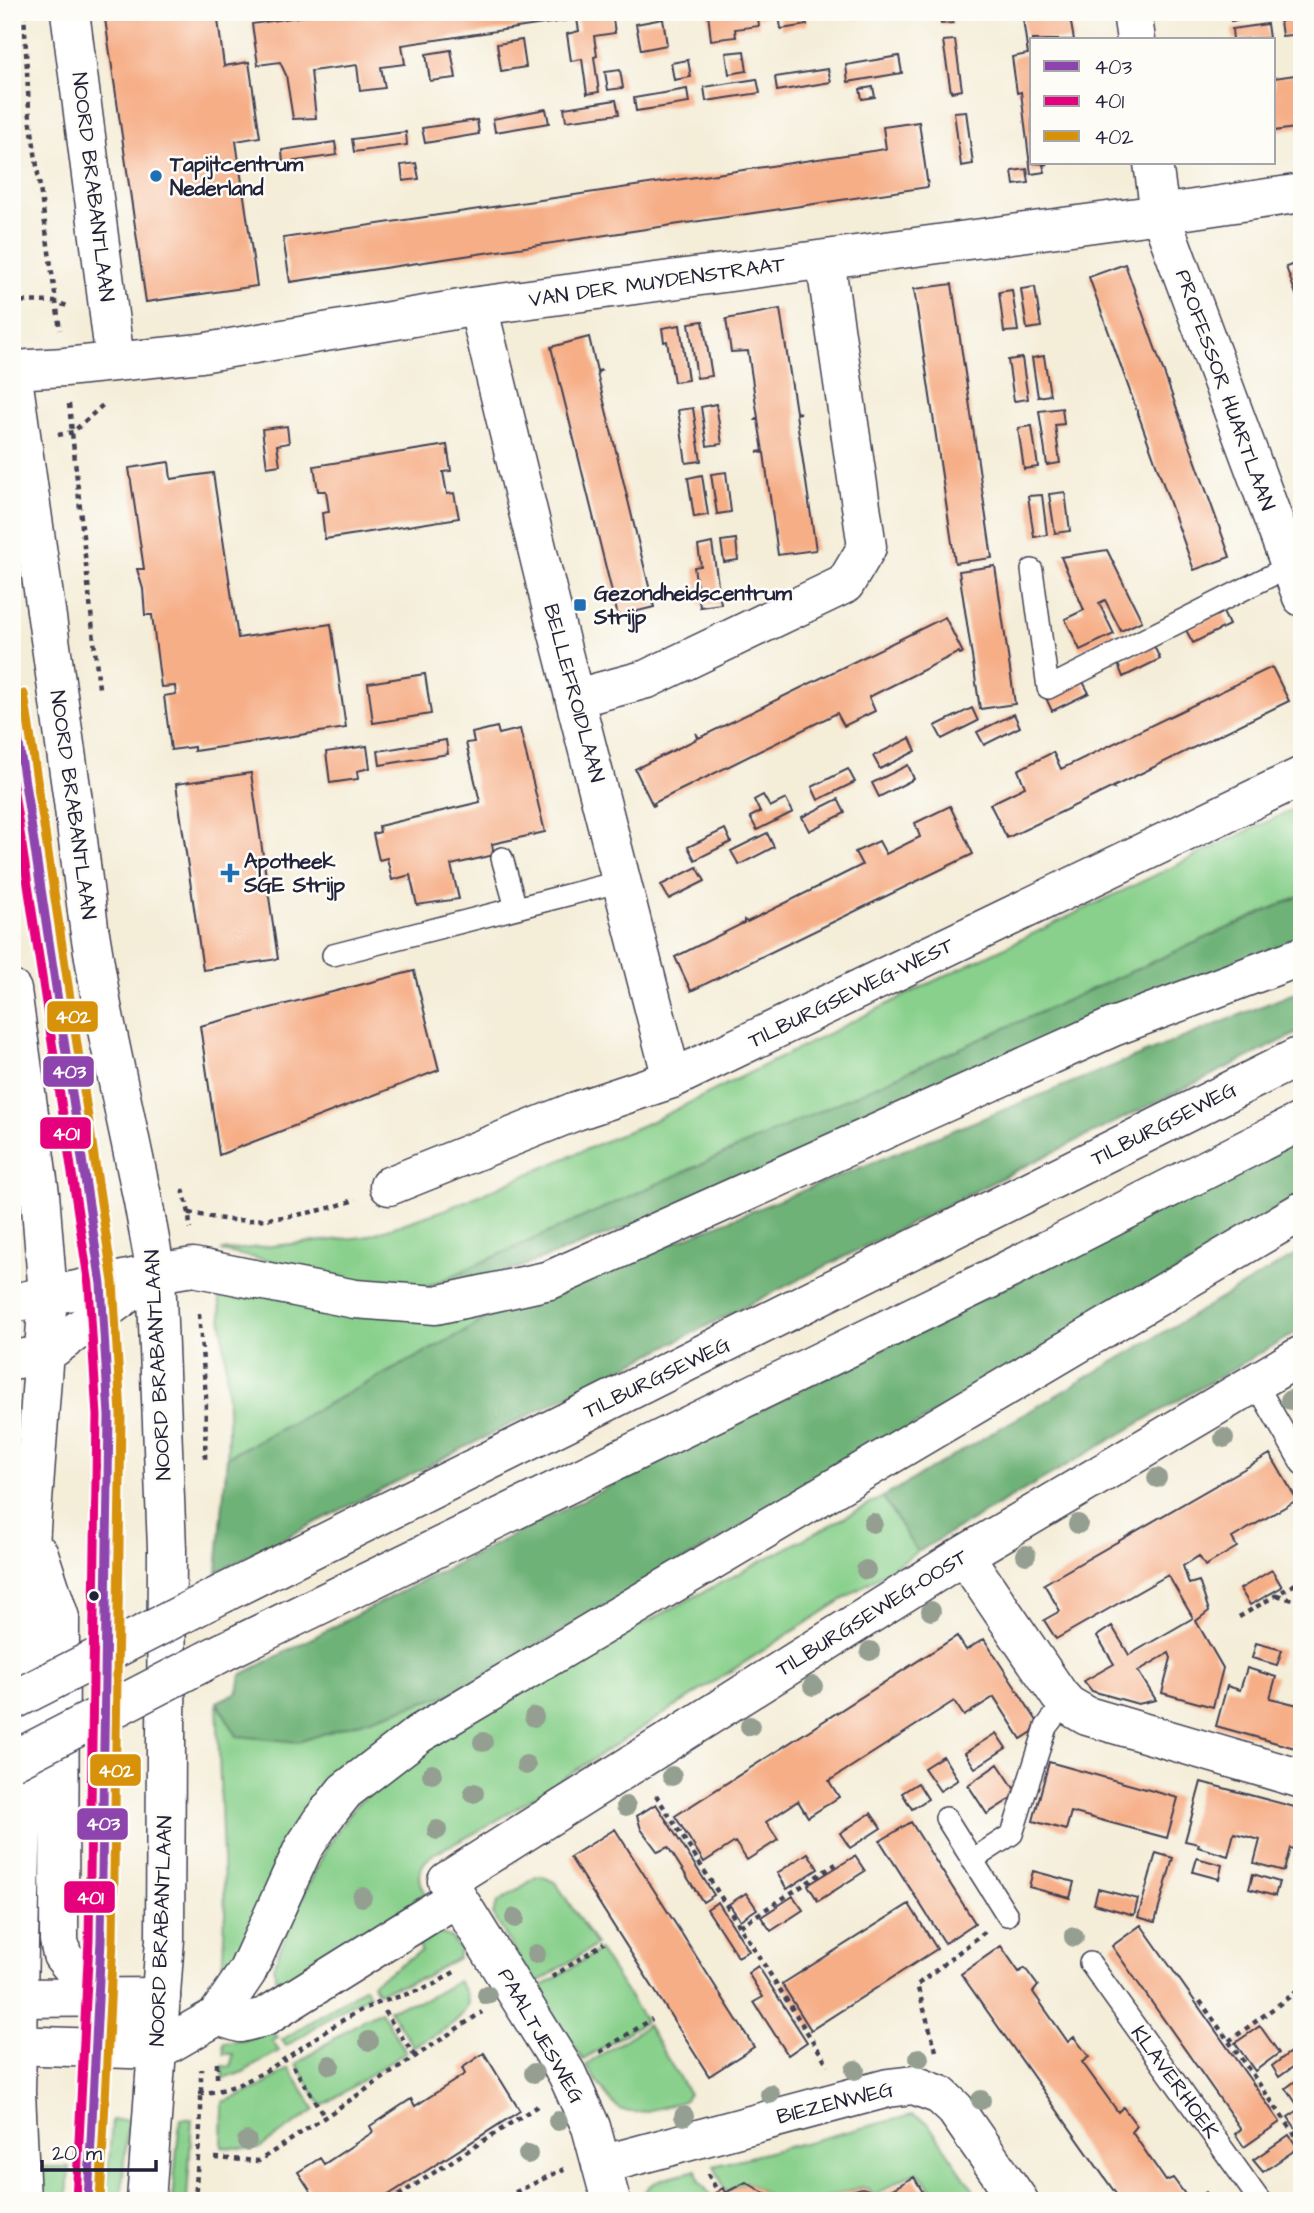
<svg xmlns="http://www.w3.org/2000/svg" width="1314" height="2213" font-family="'Architects Daughter',sans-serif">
	<rect width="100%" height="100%" fill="#fdfcf7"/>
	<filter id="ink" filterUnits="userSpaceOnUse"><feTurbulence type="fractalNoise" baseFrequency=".0143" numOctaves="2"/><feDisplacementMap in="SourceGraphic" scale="14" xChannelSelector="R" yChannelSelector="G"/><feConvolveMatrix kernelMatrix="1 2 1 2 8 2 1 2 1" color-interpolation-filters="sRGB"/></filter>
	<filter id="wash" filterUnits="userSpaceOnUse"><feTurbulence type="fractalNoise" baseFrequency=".00686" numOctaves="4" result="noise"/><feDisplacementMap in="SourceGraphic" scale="28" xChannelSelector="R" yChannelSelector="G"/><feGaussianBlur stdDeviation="1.57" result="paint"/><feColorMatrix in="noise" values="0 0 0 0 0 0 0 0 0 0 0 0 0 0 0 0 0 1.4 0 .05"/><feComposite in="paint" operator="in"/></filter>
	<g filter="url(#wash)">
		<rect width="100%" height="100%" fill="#f4edd8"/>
		<path fill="#88d08b" stroke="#557963" stroke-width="2" d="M1302 805V895L425 1288 367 1283 291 1265 221 1251 364 1237 447 1209 659 1118 928 984Z
			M218 1287 375 1314 488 1317 466 1331 227 1457C231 1400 224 1343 218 1287Z
			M883 1497 917 1552 509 1813C494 1822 480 1831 465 1838 441 1851 406 1859 426 1894L287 1986 277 1980 273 1967 294 1915 325 1851 341 1826 356 1805 452 1725Z
			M462 1690C424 1711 387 1731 356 1761L222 1978 225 1913 217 1702 237 1736Z
			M542 1876 556 1883 596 1945 535 1984 493 1915 497 1903 537 1877Z
			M432 1930 452 1938 460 1950 458 1958 422 1978 378 1992 372 1983 421 1951 416 1939Z
			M599 1950 645 2021 583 2060 538 1989Z
			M458 1981C461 1986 466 1991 467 1996 475 2017 429 2038 413 2047L389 2009 428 1998Z
			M365 1987 370 1995 351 2004 286 2046 282 2040Z
			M381 2011 406 2052 322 2106 296 2064 364 2019Z
			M647 2025 689 2094 684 2101C620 2119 622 2121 586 2065Z
			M272 2031 278 2038 272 2041 279 2051 243 2072 223 2079V2066L231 2067 233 2054H224L223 2043 246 2040Z
			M289 2068 315 2110 258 2149 222 2147 223 2102 257 2089Z
			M912 2115 927 2122 981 2201H943L921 2176 917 2173 906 2177 874 2196 869 2189 861 2187 815 2201H778L746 2182 726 2192 714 2166Z
			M180 2119H192L187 2201H172Z
			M112 2120H128L121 2201H106Z
			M35 2167H69L67 2201H37Z
			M697 2170 700 2182 714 2199 640 2201C646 2177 677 2176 697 2170Z"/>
		<path fill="#6eb277" stroke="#486a59" stroke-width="2" d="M1302 895V954L631 1226 491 1278 425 1288Z
			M1302 990V1031L1019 1169 217 1572 227 1457 466 1331 488 1317Z
			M1302 1138V1199L462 1690 298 1742 237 1736 217 1702 238 1692 241 1675 414 1585Z
			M1302 1251V1329L917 1552 883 1497Z"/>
		<g id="blocks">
			<path fill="#f6ae87" d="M104 12H217L224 66 249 62 260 137 236 141 257 286 146 302Z
				M330 12H612L615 33 594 36 597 56 594 57 599 92 587 94 582 59 571 61 567 34 579 31 577 19 402 45 405 64 381 67 385 88 360 91 357 65 311 71 316 118 293 119 286 75 280 62 258 65 252 24Z
				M805 12 807 25 781 29 779 14 758 18 759 26 735 29 736 37 711 40 708 13Z
				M852 12H877L878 16 853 19Z
				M939 12H951L953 23 941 24Z
				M1022 12H1069L1074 40H1032V163L1048 164 1043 165 1045 172 1031 174 1021 92 1017 93 1012 57 1028 54Z
				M1229 12H1278V14L1231 21Z
				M1302 18V34L1282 36 1280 21Z
				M663 19 667 45 641 50 636 24Z
				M1267 24 1269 38 1233 40 1232 29Z
				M522 40 526 67 501 71 497 44Z
				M955 40 962 90 951 92 943 41Z
				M451 50 456 78 430 81 426 54Z
				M744 51 747 71 729 74 726 53Z
				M899 56 902 73 848 82 846 65Z
				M688 60 691 77 674 80 671 63Z
				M828 69 831 82 777 91 775 77Z
				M620 70 623 88 608 90 605 72Z
				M1302 74V127L1274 131V78Z
				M757 79 760 93 706 101 704 87Z
				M873 87 875 97 862 99 860 89Z
				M687 89 689 103 636 111 634 98Z
				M616 100 619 114 566 121 564 108Z
				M546 109 549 123 495 132 493 119Z
				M966 111 973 164 961 166 954 112Z
				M477 120 479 134 425 143 422 128Z
				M919 122 928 187 290 282 283 238 886 149 883 127Z
				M406 132 407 145 354 152 352 139Z
				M335 142 337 155 283 163 282 150Z
				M416 163 419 179 403 181 401 165Z
				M1027 169 1029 183 1014 185 1012 171Z
				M1302 261V308H1301L1286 267Z
				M1125 264 1230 557 1194 570 1089 277Z
				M952 284 992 558 955 563 914 289Z
				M1035 287 1041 327 1027 329 1021 289Z
				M1012 290 1018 331 1004 332 999 292Z
				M780 309 796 412 801 413 796 414 816 550 778 555 764 453 757 452 763 451 758 420H756L758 418 748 351 731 352 726 319Z
				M703 321 712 376 697 378 689 323Z
				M680 325 688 380 674 382 667 341 664 342 662 328Z
				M589 337 597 371 602 370 597 373 654 607 618 616 551 347Z
				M1044 356 1050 395 1038 397 1032 358Z
				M1022 358 1028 399 1014 401 1008 360Z
				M716 404 722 444 707 446 701 407Z
				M693 408 701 461 686 463 678 410Z
				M1062 408 1064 424 1055 425 1060 463 1047 465 1039 411Z
				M287 426 289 443 277 445 280 465 267 467 262 429Z
				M1032 426 1038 467 1024 469 1018 428Z
				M447 445 451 471 443 472 447 494 454 493 459 518 325 539 322 513 329 512 326 491H318L314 466Z
				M169 462 171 479 213 473 238 638 331 624 346 728 194 751V747L171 750 164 696 176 694 175 686 161 687 152 615H145L143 589 137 569H144L129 468Z
				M726 472 731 512 717 514 711 474Z
				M702 475 708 515 694 517 688 478Z
				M1065 492 1070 531 1055 533 1049 494Z
				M1042 495 1047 535 1034 537 1028 496Z
				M736 539 738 560 724 562 721 541Z
				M712 543 721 604 700 607 694 567 701 566 698 546Z
				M1107 550 1142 621 1121 631 1105 600 1099 603 1114 634 1080 650 1065 619 1084 610 1061 557Z
				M995 566 1015 704 980 709 959 571Z
				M1223 612 1229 625 1193 643 1186 630Z
				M945 617 963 653 960 654 959 652 869 697 875 711 844 726 837 713 654 803 655 805 653 806 635 769 697 739 696 733 699 738Z
				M1154 646 1160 659 1123 677 1118 664Z
				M1272 667 1289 701 1113 787 1114 789 1111 788 1007 838 990 804 1025 787 1018 770 1053 752 1061 769Z
				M425 674 431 714 373 723 368 683Z
				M1082 680 1089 693 1052 711 1046 698Z
				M972 708 978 721 942 739 935 726Z
				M1014 714 1020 727 984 745 977 732Z
				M497 727 499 734 520 729 545 832 492 844 494 855 451 865 459 899 417 905 410 875 392 880 387 858 379 860 373 834 380 832 379 826 480 802 466 743 474 742 472 733Z
				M910 738 916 751 880 769 873 756Z
				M446 740 448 754 380 765 378 751Z
				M367 746 370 768 357 771 358 779 330 783 326 752Z
				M908 765 914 779 879 797 872 783Z
				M848 769 855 782 818 800 812 787Z
				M251 773 278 959 203 970 176 784Z
				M763 795 770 807 786 799 793 812 757 830 750 817 760 812 754 800Z
				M838 799 845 813 809 831 802 817Z
				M950 806 973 854 691 991 675 957 744 923V920L747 922 862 865 855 852 879 841 886 854 920 837 915 823Z
				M725 829 731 842 695 860 688 847Z
				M767 833 774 847 739 865 731 851Z
				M697 867 705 881 669 899 661 885Z
				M414 971 439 1070 219 1155 200 1026Z
				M1270 1454 1297 1500 1232 1538 1237 1547 1205 1566 1199 1556 1183 1566 1189 1584 1199 1581 1209 1611 1196 1621 1223 1668 1213 1707 1162 1693 1171 1658 1169 1653 1138 1671 1156 1700 1138 1704 1092 1691 1084 1681 1114 1664 1097 1636 1112 1626 1129 1655 1193 1618 1168 1575 1056 1639 1044 1620 1060 1611 1044 1584Z
				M1272 1570 1282 1587 1250 1605 1240 1589Z
				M957 1636 966 1650 984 1639 1037 1721 1032 1732 1021 1739 994 1697 964 1716 954 1701 829 1781 839 1797 808 1817 798 1801 766 1822 778 1840 747 1860 735 1842 704 1862 675 1816Z
				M1256 1643 1282 1650 1277 1665 1252 1658Z
				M1247 1668 1276 1677 1270 1698 1298 1705 1302 1693V1750L1216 1726 1227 1686 1240 1690Z
				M996 1733 1006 1748 975 1768 965 1753Z
				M943 1756 958 1780 940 1791 924 1768Z
				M1049 1762 1178 1798 1167 1838 1071 1812 1066 1830 1033 1821Z
				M998 1764 1018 1794 987 1814 968 1785Z
				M1201 1782 1302 1809V1851L1290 1848 1284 1871 1254 1863 1260 1840 1234 1833 1228 1856 1198 1847 1199 1844 1185 1841Z
				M918 1783 928 1799 912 1809 902 1793Z
				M656 1804 714 1895 703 1902 668 1847 658 1852 641 1829 637 1816Z
				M871 1813 881 1828 850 1848 840 1833Z
				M911 1822 975 1923 945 1943 880 1841Z
				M615 1829 754 2047 709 2076 570 1857Z
				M808 1853 818 1869 787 1889 777 1873Z
				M1156 1853 1173 1858 1155 1922 1138 1917Z
				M855 1856 865 1871 818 1901 808 1885Z
				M1197 1858 1222 1865 1219 1879 1193 1872Z
				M1033 1871 1074 1882 1070 1898 1029 1887Z
				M1253 1874 1279 1882 1275 1896 1249 1889Z
				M1098 1889 1138 1899 1134 1915 1094 1904Z
				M746 1893 757 1909 740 1920 729 1904Z
				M793 1896 803 1910 771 1931 761 1917Z
				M718 1902 749 1951 738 1957 707 1909Z
				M909 1904 937 1949 811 2030 782 1984Z
				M1141 1925 1280 2122 1244 2147 1235 2134 1241 2129 1112 1946Z
				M1001 1946 1019 1972 1025 1968 1038 1986 1033 1992 1068 2042 1074 2037 1089 2057 1082 2062 1118 2112 1123 2107 1137 2126 1132 2132 1166 2181 1173 2178 1187 2197 1181 2201H1121L961 1974Z
				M758 1966 807 2042 788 2055 754 2002 763 1997 748 1973Z
				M1260 2026 1279 2053 1255 2071 1235 2043Z
				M1293 2050 1301 2061 1279 2077 1272 2066Z
				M484 2053 520 2111 379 2201H296L311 2192 298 2172 320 2158 324 2164 373 2132 370 2126 411 2099 415 2106 465 2074 462 2068Z
				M1302 2076V2137L1288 2117 1300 2109 1286 2088Z
				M1289 2135 1298 2148 1263 2172 1253 2160Z
				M914 2177 928 2201H876L881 2198 880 2196Z
				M746 2182 777 2201H715L712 2195 723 2188 725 2193Z
				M862 2188 869 2190 876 2201H814Z
				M1206 2192 1213 2201H1193Z"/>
		</g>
	</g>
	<g filter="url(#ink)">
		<use href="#blocks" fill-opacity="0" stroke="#424053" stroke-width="2"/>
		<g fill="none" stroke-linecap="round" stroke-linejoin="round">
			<g stroke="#424053" stroke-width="24">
				<path id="service" d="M1032 570 1048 688 1290 566
					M12 696 101 1284 109 1416 101 1940 94 2048 88 2201
					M502 858 516 908
					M333 955 622 881
					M1255 1382 1302 1464
					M946 1818 1007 1915
					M972 1860 1012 1834 1046 1727 1056 1714 1068 1705
					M1090 1963 1260 2201"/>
			</g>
			<g stroke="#424053" stroke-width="41">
				<path id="minor" d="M70 12 115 361
					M1132 12 1136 40
					M1153 163 1160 214 1302 597
					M478 306 554 618 672 1079
					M12 370 65 367 201 353 478 306 1160 214 1302 193
					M576 698 647 679 845 584 867 547 825 259
					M389 1186 576 1111 672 1079 1302 776
					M12 1303 48 1296
					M12 1360 44 1355 156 1273
					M964 1555 1059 1695 1068 1705 1087 1716 1302 1779
					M12 1998 161 1997
					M217 2016 240 2023 265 2017 457 1897
					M12 2045 158 2050
					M601 2165 888 2088 914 2085 940 2095 955 2109 1019 2201
					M611 2201 591 2127 567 2074 447 1881 964 1555 1302 1355"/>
			</g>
			<g stroke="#424053" stroke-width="41">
				<path id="secondary" d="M12 371 73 801 89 927 102 1006 143 1201 156 1273 167 1549 165 1939 146 2201
					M12 990 40 1194 48 1296 31 1528 25 1655 16 2092 21 2201
					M48 1296 156 1273
					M39 1554 60 1618 59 1940 62 1955 98 1999 158 2050
					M158 2050 217 2016"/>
			</g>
			<g stroke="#424053" stroke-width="41">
				<path id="trunk" d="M156 1273 193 1267 355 1299 436 1305 550 1280 1113 1027 1302 956
					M224 1593 1302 1055
					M223 1652 994 1277 1302 1121
					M217 2016 247 1972 303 1849 322 1820 345 1791 419 1734 1302 1211"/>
			</g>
			<path stroke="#424053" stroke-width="4.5" stroke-dasharray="5 5" stroke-linecap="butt" d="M24 12 29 110 60 330
				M12 301 56 302 70 307
				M69 404 99 688
				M58 435 73 432 105 403
				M183 1189 189 1213 190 1229
				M189 1213C203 1215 218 1219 232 1220 266 1222 326 1212 356 1199
				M199 1314 206 1397 205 1462
				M1277 1595 1302 1603
				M1239 1617 1302 1580
				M656 1795 828 2065
				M740 1926 836 1864
				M552 1977 604 1943
				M1200 2001 1302 2144
				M384 2011 416 2058
				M1229 2041 1296 1992 1302 1990
				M936 2051 917 1985 986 1931
				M600 2052 652 2019
				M293 2066 325 2117
				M217 2078V2061
				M199 2093C254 2092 304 2041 352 2015 376 2001 402 1997 428 1987 438 1983 447 1976 456 1971
				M215 2158 259 2161 482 2012
				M708 2174 718 2192
				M195 2201 201 2112V2069
				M390 2201 539 2105
				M497 2201 564 2169"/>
			<use href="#service" stroke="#fff" stroke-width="21"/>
			<use href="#minor" stroke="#fff" stroke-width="38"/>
			<use href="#secondary" stroke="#fff" stroke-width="38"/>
			<use href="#trunk" stroke="#fff" stroke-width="38"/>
			<g stroke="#424053" stroke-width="41" stroke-linecap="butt">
				<path id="trunk-bridge" d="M12 1701 224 1593
					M12 1761 223 1652"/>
			</g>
			<use href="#trunk-bridge" stroke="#fff" stroke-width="38"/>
			<g stroke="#fdfcf7" stroke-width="14">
				<path id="bus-1" d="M12 698 101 1284 109 1416 101 1940 88 2201"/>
			</g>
			<g stroke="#fdfcf7" stroke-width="14">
				<path id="bus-2" d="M12 780 89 1285 97 1416 89 1940 76 2201"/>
			</g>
			<g stroke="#fdfcf7" stroke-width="14">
				<path id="bus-3" d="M24 694 113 1282 121 1415 113 1940 100 2201"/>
			</g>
			<use href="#bus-1" stroke="#8e44ad" stroke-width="9"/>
			<use href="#bus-2" stroke="#e5007d" stroke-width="9"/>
			<use href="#bus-3" stroke="#d79209" stroke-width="9"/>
		</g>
		<g fill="#949f91">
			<circle cx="1290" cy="1400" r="10"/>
			<circle cx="1224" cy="1438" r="10"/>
			<circle cx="1157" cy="1478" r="10"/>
			<circle cx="873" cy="1523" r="10"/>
			<circle cx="1078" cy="1524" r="10"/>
			<circle cx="1026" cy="1555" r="10"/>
			<circle cx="866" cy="1570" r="10"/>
			<circle cx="931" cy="1611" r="10"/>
			<circle cx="870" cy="1651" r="10"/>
			<circle cx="813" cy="1686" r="10"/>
			<circle cx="534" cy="1717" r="10"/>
			<circle cx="750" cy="1726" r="10"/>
			<circle cx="483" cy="1742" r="10"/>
			<circle cx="526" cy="1765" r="10"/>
			<circle cx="432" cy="1774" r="10"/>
			<circle cx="672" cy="1776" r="10"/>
			<circle cx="474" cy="1793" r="10"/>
			<circle cx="626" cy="1806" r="10"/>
			<circle cx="437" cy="1830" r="10"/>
			<circle cx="362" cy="1897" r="10"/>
			<circle cx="515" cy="1918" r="10"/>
			<circle cx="1074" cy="1937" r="10"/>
			<circle cx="536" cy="1954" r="10"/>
			<circle cx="487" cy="1995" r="10"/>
			<circle cx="369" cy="2041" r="10"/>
			<circle cx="919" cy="2058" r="10"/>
			<circle cx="330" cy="2065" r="10"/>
			<circle cx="855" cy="2070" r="10"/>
			<circle cx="534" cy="2073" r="10"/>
			<circle cx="770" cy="2094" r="10"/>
			<circle cx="981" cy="2100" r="10"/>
			<circle cx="684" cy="2116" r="10"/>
			<circle cx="558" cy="2121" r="10"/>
			<circle cx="247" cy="2141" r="10"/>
			<circle cx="528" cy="2154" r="10"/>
		</g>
	</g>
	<g fill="#1f6fb2" stroke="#fdfcf7" stroke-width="2.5">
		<circle cx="156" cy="176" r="7"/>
		<rect x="573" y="598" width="14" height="14" rx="3.5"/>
		<path d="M226.5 862.5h7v7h7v7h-7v7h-7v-7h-7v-7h7z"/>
	</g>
	<circle fill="#22223b" stroke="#fdfcf7" stroke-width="2.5" cx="94" cy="1596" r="6"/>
	<g text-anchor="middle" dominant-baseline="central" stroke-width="5" stroke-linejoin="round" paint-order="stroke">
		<g font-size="21" font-weight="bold" fill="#22223b" stroke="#fdfcf7" text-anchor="start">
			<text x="170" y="164">Tapijtcentrum<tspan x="170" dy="24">Nederland</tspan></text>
			<text x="594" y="593">Gezondheidscentrum<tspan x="594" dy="24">Strijp</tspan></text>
			<text x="244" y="861">Apotheek<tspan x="244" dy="24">SGE Strijp</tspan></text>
		</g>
		<g font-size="21" fill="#22223b" stroke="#fdfcf7">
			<text transform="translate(93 187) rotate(83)">NOORD BRABANTLAAN</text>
			<text transform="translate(657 282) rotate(-8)">VAN DER MUYDENSTRAAT</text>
			<text transform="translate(1225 390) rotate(70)">PROFESSOR HUARTLAAN</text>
			<text transform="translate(574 693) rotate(75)">BELLEFROIDLAAN</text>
			<text transform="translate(73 805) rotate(82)">NOORD BRABANTLAAN</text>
			<text transform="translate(851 993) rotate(-26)">TILBURGSEWEG-WEST</text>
			<text transform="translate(1164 1124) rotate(-27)">TILBURGSEWEG</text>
			<text transform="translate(158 1365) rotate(-93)">NOORD BRABANTLAAN</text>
			<text transform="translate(657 1378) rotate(-26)">TILBURGSEWEG</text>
			<text transform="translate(872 1613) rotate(-32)">TILBURGSEWEG-OOST</text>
			<text transform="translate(161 1931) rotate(-88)">NOORD BRABANTLAAN</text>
			<text transform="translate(541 2036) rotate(60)">PAALTJESWEG</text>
			<text transform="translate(1175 2082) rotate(54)">KLAVERHOEK</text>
			<text transform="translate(835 2103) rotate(-14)">BIEZENWEG</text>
		</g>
	</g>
	<g stroke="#fdfcf7" stroke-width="2.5">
		<rect x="46" y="1000" width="53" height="33" rx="7" fill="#d79209"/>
		<rect x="42" y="1055" width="53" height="33" rx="7" fill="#8e44ad"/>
		<rect x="39" y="1116" width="53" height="34" rx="7" fill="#e5007d"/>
		<rect x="89" y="1753" width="53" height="34" rx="7" fill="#d79209"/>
		<rect x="76" y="1807" width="53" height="34" rx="7" fill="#8e44ad"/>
		<rect x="63" y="1880" width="53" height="34" rx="7" fill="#e5007d"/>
	</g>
	<g font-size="19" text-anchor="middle" font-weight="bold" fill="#fff">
		<text x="73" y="1023">402</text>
		<text x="69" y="1078">403</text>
		<text x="66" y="1140">401</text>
		<text x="116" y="1777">402</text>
		<text x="103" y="1830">403</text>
		<text x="90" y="1904">401</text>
	</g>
	<rect width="1314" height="2213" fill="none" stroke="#fdfcf7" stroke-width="42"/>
	<rect x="1030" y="38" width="245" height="126" fill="#fdfcf7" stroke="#a5a5ac" stroke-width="2"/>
	<rect x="1044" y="61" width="35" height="10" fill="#8e44ad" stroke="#a5a5ac" stroke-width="2"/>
	<text x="1094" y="74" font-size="21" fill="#22223b">403</text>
	<rect x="1044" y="96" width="35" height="10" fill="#e5007d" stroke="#a5a5ac" stroke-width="2"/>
	<text x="1094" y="108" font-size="21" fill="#22223b">401</text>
	<rect x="1044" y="131" width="35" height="10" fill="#d79209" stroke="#a5a5ac" stroke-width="2"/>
	<text x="1094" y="144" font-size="21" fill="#22223b">402</text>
	<path d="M42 2160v10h114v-10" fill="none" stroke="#22223b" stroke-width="3.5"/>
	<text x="52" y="2160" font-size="21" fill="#22223b" stroke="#fdfcf7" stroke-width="5" paint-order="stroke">20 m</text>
</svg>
